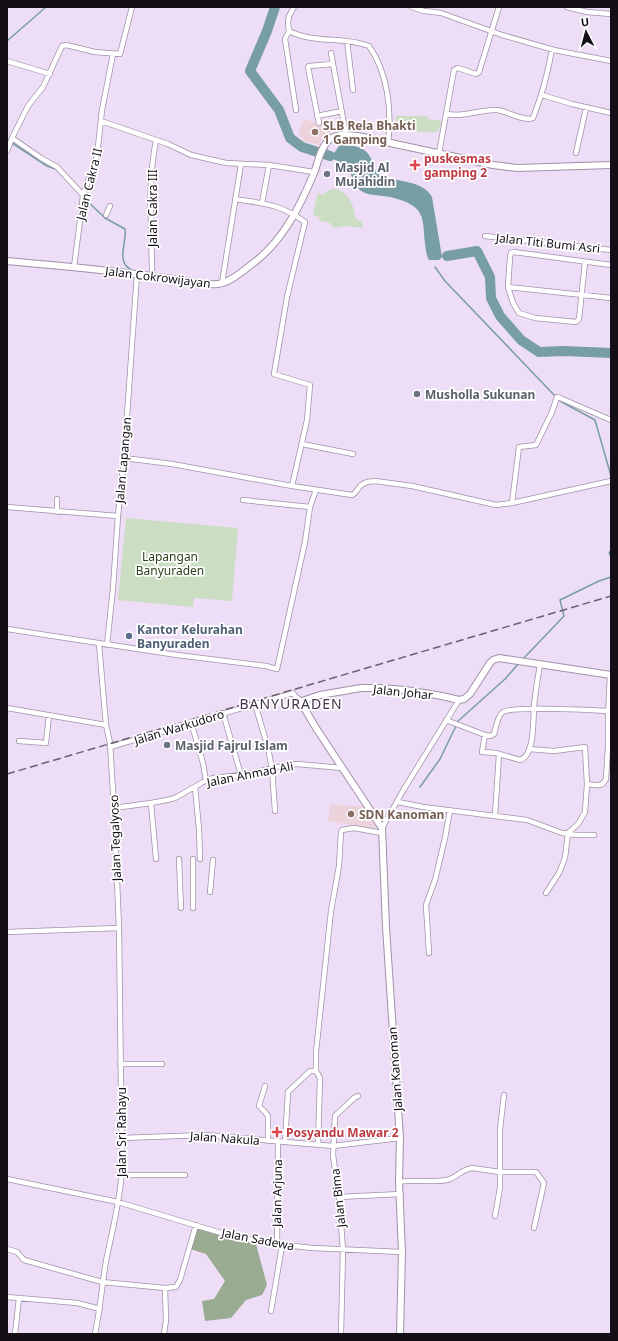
<svg xmlns="http://www.w3.org/2000/svg" width="618" height="1341" font-family="'Noto Sans',sans-serif">
	<rect width="100%" height="100%" fill="#eeddf6"/>
	<path fill="#ebd2db" d="M304 119 332 129 318 145 302 140 303 138 298 134Z
		M330 804 368 807 380 828 361 827 328 821Z"/>
	<path fill="#cbddc2" d="M396 116H428V119L442 121 438 132H419L398 125 396 123Z
		M332 189C347 189 354 204 355 217L358 220 362 221 363 228 345 226 335 228 330 223 320 221 319 217 313 215 317 195 319 193 323 195 327 191Z
		M126 518 238 528 232 601 194 598 193 607 118 600Z"/>
	<path fill="#99ab90" d="M195 1224 256 1244 267 1285 262 1295 246 1300 231 1318 205 1321 202 1301 214 1299 225 1281 206 1254 187 1248Z"/>
	<path fill="#789ea5" d="M342 145C360 146 367 147 374 165 375 170 376 173 380 176 397 182 423 180 432 197L442 257 439 260H430L428 259C419 224 434 207 390 197 381 195 370 196 363 192 354 188 353 174 346 167 338 159 328 158 319 153L326 149 334 153 339 146Z"/>
	<g fill="none" stroke-linecap="round" stroke-linejoin="round">
		<path stroke="#789ea5" stroke-width="1.5" d="M7 41 46 7
			M12 143 47 166 58 170
			M84 198 105 218 125 229C127 242 116 261 130 269
			M435 267 445 281 556 397
			M559 399 560 401 595 420 611 476
			M611 550 609 553 611 557
			M522 660 564 616 560 600 599 581 611 577
			M457 722 505 679 519 663
			M420 787 440 759 456 726"/>
		<path stroke="#789ea5" stroke-width="10" d="M275 7 267 31 250 71 279 110 290 138 302 147 330 156
			M447 256 477 251 490 277 491 298 500 316 521 340 539 352 564 351 611 353"/>
		<g stroke="#a091a8" stroke-width="6">
			<path id="street" d="M294 7 289 16 288 23 289 31 285 39 296 110
				M412 7 424 11 441 13 502 35 554 50 611 61
				M567 7 587 12 611 14
				M289 31C314 44 343 36 369 46 388 73 392 111 388 143
				M347 41 353 90
				M331 53 346 135
				M7 61 50 74
				M542 95 572 104 611 113
				M447 114C462 118 481 109 497 110 507 111 524 122 533 118 542 95 548 73 552 49
				M317 116 342 111
				M101 121 168 144 191 155 226 163 269 165 314 172
				M319 123 308 67 309 66 333 64
				M12 138 41 158 57 167 83 195
				M7 151 12 138 28 106 43 87 62 46 66 45 95 52 120 54 132 7
				M439 153 454 70 458 68 476 74 479 72 499 7
				M576 153 586 108
				M235 199C265 204 278 203 305 222L287 297 274 374 310 385 307 420 292 486
				M262 203 269 165
				M106 215 110 206
				M485 236 611 250
				M585 262 579 319 576 322 535 318 519 313 513 303 508 287 510 257 511 253 514 252 611 265
				M74 267 82 205 83 195 97 156 102 110 113 54
				M152 276C152 229 147 187 156 140
				M222 283 241 164
				M508 287 611 298
				M302 444 353 454
				M124 458 172 464 292 486 352 495 355 493 361 485 367 482 375 481 412 486 496 505 512 503 611 481
				M243 500 310 507
				M512 503 519 447 536 445 552 412 557 397 560 398 611 420
				M7 507 118 516
				M57 512V499
				M7 629 177 655 266 666 277 669 305 542 310 507 316 490
				M107 645 113 588 118 516 124 458 137 274
				M540 664C538 678 535 693 534 707 533 719 535 756 520 760L496 753 482 752 485 735 490 736 494 734C496 728 497 716 503 712 511 706 592 710 608 711
				M255 704 268 748 272 769 275 811
				M7 708 106 725
				M223 713 241 775
				M446 720 485 735
				M191 722 203 763 206 781
				M19 741 46 743 49 715
				M110 747 293 693 296 697 302 701
				M529 749 554 751 585 747 587 784 585 812 578 824 568 833 565 858 559 873 546 893
				M587 784C595 785 602 788 606 779L608 747V718L610 674
				M195 787 199 829 200 859
				M398 802 423 807 527 820 562 833 577 835H594
				M151 803 156 859
				M114 808 151 803 167 800 175 798 203 782 213 778 241 775 288 765 297 764 342 768
				M495 816 499 754
				M382 828 404 789 459 700
				M179 859 181 908
				M193 859V908
				M210 892 213 860
				M7 932 119 928
				M429 953 426 905 435 880 445 838 450 810
				M120 1064H162
				M265 1086 259 1106 265 1112 268 1116V1141
				M122 1138 205 1135 333 1146 400 1138
				M285 1142 288 1092 310 1071H316
				M318 1145 320 1078 316 1071V1052L331 911 339 866 341 832 342 830 354 828 382 833
				M122 1175H185
				M7 1179 118 1202 231 1236 267 1243 312 1248 402 1252
				M399 1182C415 1179 431 1183 447 1180 456 1178 462 1169 472 1168L500 1172H536L544 1183 534 1228
				M339 1197 401 1194
				M495 1216 500 1188V1129L504 1095
				M277 1245 278 1142
				M7 1249 17 1252 24 1260 102 1282 165 1288 176 1287 180 1280 196 1225
				M7 1297 77 1303 100 1309
				M271 1311 282 1246
				M15 1334 19 1298
				M95 1334C100 1310 102 1286 106 1261 112 1231 121 1198 122 1168L119 928 114 808 110 743 106 725 99 644
				M164 1334 166 1320 165 1288
				M341 1334 343 1250 339 1197 333 1155 335 1116 354 1098 358 1096"/>
		</g>
		<g stroke="#a091a8" stroke-width="8">
			<path id="secondary" d="M7 261C52 265 98 269 143 275 158 277 173 279 188 281 197 283 208 285 218 284 232 282 245 269 256 261 284 239 301 204 314 173 318 163 320 148 329 140 337 133 348 135 358 136L493 165 517 168 611 165
				M400 1334 402 1252 399 1182 400 1138 386 927 382 828 316 728 303 706 302 701 320 695 361 688H379L406 690 442 696 459 700 464 699 470 694 490 663 493 660 499 658 611 675"/>
		</g>
		<use href="#street" stroke="#fff" stroke-width="4.5"/>
		<use href="#secondary" stroke="#fff" stroke-width="6"/>
		<path stroke="#6a606f" stroke-width="1.5" stroke-dasharray="8 4" stroke-linecap="butt" d="M7 774 611 596"/>
	</g>
	<g fill="#8d6e63" stroke="#fff" stroke-width="1.5">
		<circle cx="315" cy="132" r="4"/>
		<circle cx="351" cy="814" r="4"/>
	</g>
	<g fill="#e0444e" stroke="#fff" stroke-width="1.5">
		<path d="M413 159h4v4h4v4h-4v4h-4v-4h-4v-4h4z"/>
		<path d="M275 1126h4v4h4v4h-4v4h-4v-4h-4v-4h4z"/>
	</g>
	<g fill="#6b7280" stroke="#fff" stroke-width="1.5">
		<circle cx="327" cy="174" r="4"/>
		<circle cx="417" cy="394" r="4"/>
		<circle cx="167" cy="745" r="4"/>
	</g>
	<circle fill="#5c6f8a" stroke="#fff" stroke-width="1.5" cx="129" cy="636" r="4"/>
	<g text-anchor="middle" dominant-baseline="central" stroke-width="3.5" stroke-linejoin="round" paint-order="stroke">
		<g font-size="12" font-weight="bold" fill="#785e54" stroke="#fff" text-anchor="start">
			<text x="323" y="125">SLB Rela Bhakti<tspan x="323" dy="14">1 Gamping</tspan></text>
			<text x="359" y="814">SDN Kanoman</text>
		</g>
		<g font-size="12" font-weight="bold" fill="#be3a42" stroke="#fff" text-anchor="start">
			<text x="424" y="158">puskesmas<tspan x="424" dy="14">gamping 2</tspan></text>
			<text x="286" y="1132">Posyandu Mawar 2</text>
		</g>
		<g font-size="12" font-weight="bold" fill="#5b616d" stroke="#fff" text-anchor="start">
			<text x="335" y="167">Masjid Al<tspan x="335" dy="14">Mujahidin</tspan></text>
			<text x="425" y="394">Musholla Sukunan</text>
			<text x="175" y="745">Masjid Fajrul Islam</text>
		</g>
		<g font-size="12" fill="#140e17" stroke="#fff">
			<text transform="translate(89 184) rotate(-76)">Jalan Cakra II</text>
			<text transform="translate(152 208) rotate(-90)">Jalan Cakra III</text>
			<text transform="translate(548 243) rotate(6)">Jalan Titi Bumi Asri</text>
			<text transform="translate(158 277) rotate(7)">Jalan Cokrowijayan</text>
			<text transform="translate(123 460) rotate(-85)">Jalan Lapangan</text>
			<text transform="translate(403 692) rotate(6)">Jalan Johar</text>
			<text transform="translate(179 727) rotate(-17)">Jalan Warkudoro</text>
			<text transform="translate(250 774) rotate(-11)">Jalan Ahmad Ali</text>
			<text transform="translate(115 838) rotate(-92)">Jalan Tegalyoso</text>
			<text transform="translate(395 1069) rotate(-94)">Jalan Kanoman</text>
			<text transform="translate(121 1132) rotate(-90)">Jalan Sri Rahayu</text>
			<text transform="translate(225 1138) rotate(4)">Jalan Nakula</text>
			<text transform="translate(277 1193) rotate(-89)">Jalan Arjuna</text>
			<text transform="translate(338 1198) rotate(-96)">Jalan Bima</text>
			<text transform="translate(258 1239) rotate(11)">Jalan Sadewa</text>
		</g>
		<g font-size="12" fill="#2a431a" stroke="#fff">
			<text x="170" y="556">Lapangan<tspan x="170" dy="14">Banyuraden</tspan></text>
		</g>
		<g font-size="12" font-weight="bold" fill="#4e5e75" stroke="#fff" text-anchor="start">
			<text x="137" y="629">Kantor Kelurahan<tspan x="137" dy="14">Banyuraden</tspan></text>
		</g>
		<g font-size="14" letter-spacing="1" fill="#413448" stroke="#fff">
			<text x="291" y="703">BANYURADEN</text>
		</g>
	</g>
	<rect width="618" height="1341" fill="none" stroke="#140e17" stroke-width="16"/>
	<g transform="translate(586 32) rotate(354)" stroke="#ffffff" stroke-width="3" paint-order="stroke">
	<path d="M0-3L7 15L0 10L-7 15Z" fill="#140e17"/>
	<text y="-6" font-size="11" font-weight="bold" text-anchor="middle" fill="#140e17">U</text>
	</g>
</svg>
